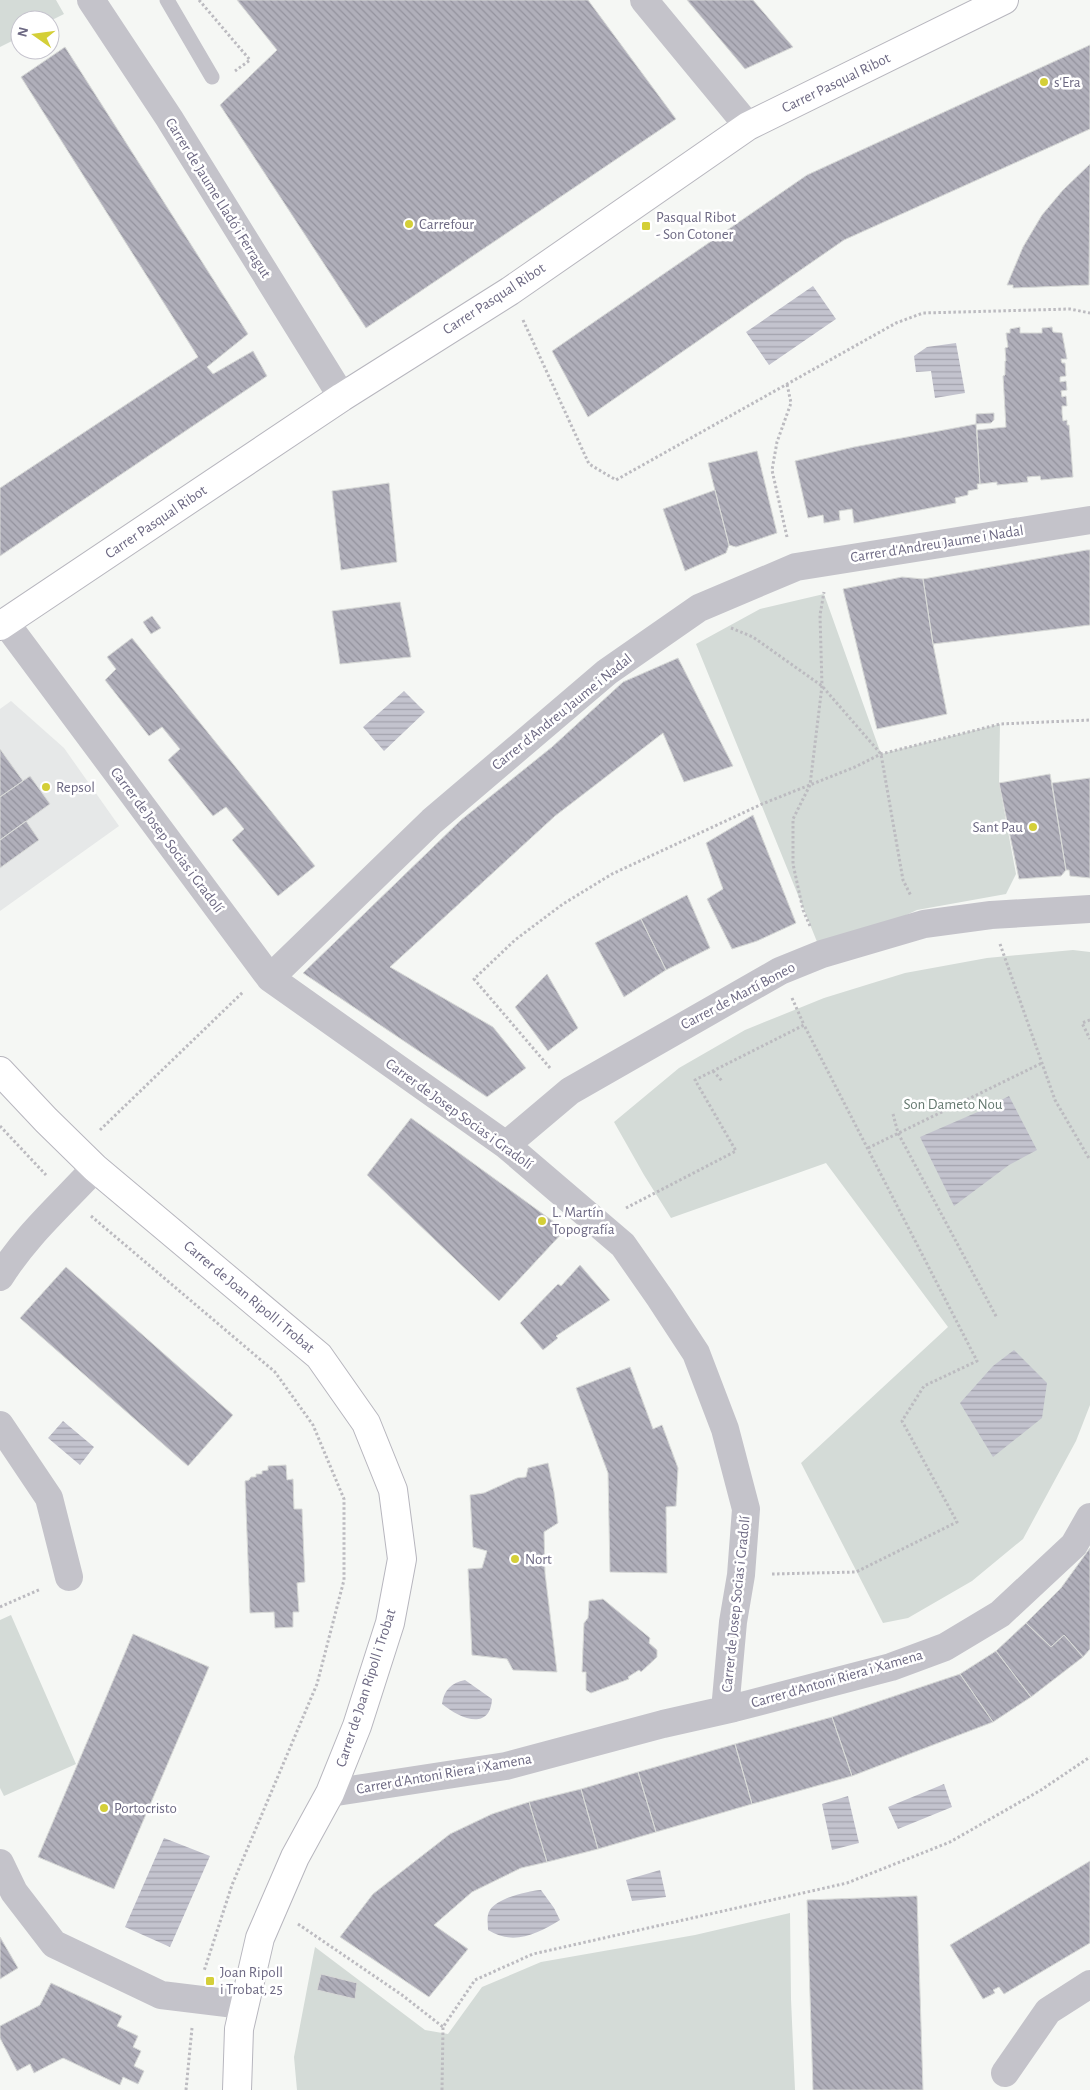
<svg xmlns="http://www.w3.org/2000/svg" width="1090" height="2090" font-family="'Alegreya Sans',sans-serif">
	<defs>
		<pattern id="water-rules" width="6" height="5" patternUnits="userSpaceOnUse" patternTransform="scale(1.25)"><rect width="6" height="5" fill="#c3c3ce"/><path d="M0 2.5h6" fill="none" stroke="#a3a2ad"/></pattern>
		<pattern id="building-back-hatch" width="6" height="6" patternUnits="userSpaceOnUse" patternTransform="scale(1.25)"><rect width="6" height="6" fill="#b0afba"/><path d="M-1 5l2 2M0 0l6 6M5-1l2 2" fill="none" stroke="#93929d"/></pattern>
	</defs>
	<rect width="100%" height="100%" fill="#f5f7f4"/>
	<path fill="#e6e8e8" d="M11 701 64 748 119 826 0 911V709Z"/>
	<path fill="#d4dbd7" d="M0 0H56L64 14 50 21 20 20V37L0 47Z
		M824 594 881 754 1000 724 999 783 1016 874 1006 894 917 910 822 954 696 644 760 609Z
		M1073 950 1090 952V1405L1076 1441 1023 1539 972 1581 908 1618 883 1623 801 1463 948 1327 826 1163 671 1218 644 1175 614 1122 679 1068 745 1030 824 998 905 973 987 958Z
		M11 1615 76 1764 4 1796 0 1788V1620Z
		M790 1913 791 1999 795 2090H297L294 2057 315 1947 425 2030 448 2034 482 1987 541 1962 695 1935Z"/>
	<path fill="url(#water-rules)" d="M813 286 836 319 769 365 746 332Z
		M956 343 965 393 935 398 931 371 916 372 914 356 927 347Z
		M404 691 425 712 384 751 363 727Z
		M1009 1096 1037 1150 1009 1165 954 1206 920 1137 980 1111Z
		M1014 1350 1047 1383 1042 1418 993 1457 960 1403 993 1366Z
		M63 1421 94 1447 80 1465 48 1438Z
		M465 1680 492 1699C490 1732 459 1718 442 1704 444 1690 451 1683 465 1680Z
		M944 1784 952 1807 898 1829 888 1807Z
		M848 1796 859 1843 832 1850 822 1804Z
		M164 1838 210 1856 170 1947 125 1927Z
		M660 1870 666 1897 632 1901 626 1880Z
		M541 1890 554 1908 560 1920C537 1934 513 1946 488 1930 488 1923 486 1916 490 1910 497 1898 528 1891 541 1890Z"/>
	<path fill="url(#building-back-hatch)" stroke="#d7d9d7" d="M237 0H588L676 119 366 328 220 105 277 50Z
		M687 0H753L793 47 745 69Z
		M1090 45V129L844 240 588 417 552 351 807 175Z
		M65 47 248 334 207 367 213 374 253 351 267 376 0 556V488L198 357 21 77Z
		M1090 164 1089 285 1013 288V285H1007L1023 247 1042 215 1063 190Z
		M1020 327V333H1042V328L1052 327 1053 332 1062 333 1067 359H1061L1062 363H1065L1066 376 1060 377V382L1066 381 1067 390 1061 391 1062 397 1066 396 1067 406H1062V413L1063 421 1067 420V425H1069L1073 477 1041 480 1040 476 1027 477 1028 482 997 485V482L980 484 977 430 1006 427 1003 376 1005 375V361H1006L1005 348 1008 347 1006 333H1010V329Z
		M994 413V420L991 423 976 424V414Z
		M976 424 980 484H977L978 489 968 491V495L955 498 956 503 854 523 852 509 839 511 840 520 824 523 823 515 808 518 795 461 854 447Z
		M757 451 777 533 736 547 729 545 708 463Z
		M389 483 397 562 341 570 332 491Z
		M715 490 729 545 726 553 685 571 663 509Z
		M1087 550H1090V625L933 644 923 579Z
		M902 577 923 579 933 644 947 714 877 729 843 589Z
		M400 602 411 657 340 664 332 611Z
		M152 616 161 628 151 634 143 622Z
		M132 638 315 866 278 896 232 840 244 829 226 807 213 816 168 760 180 749 162 727 149 736 105 680 116 669 107 657Z
		M678 658 733 766 684 782 663 733 555 816 390 967 493 1027 526 1068 487 1097 303 973 461 820 552 747 623 682Z
		M0 749 23 781 0 797Z
		M1050 774 1066 870 1061 876 1019 879 999 783Z
		M30 776 50 804 0 840V797Z
		M1090 778V878L1070 876 1069 870H1066L1052 783Z
		M753 815 796 923 757 941 732 949 707 899 723 889 706 843Z
		M26 821 39 840 0 868V840Z
		M687 895 710 948 666 970 641 919Z
		M641 919 666 970 624 997 595 943Z
		M547 974 578 1028 548 1051 515 1007Z
		M411 1118 565 1230 499 1301 367 1175Z
		M580 1265 610 1300 556 1336 558 1338 543 1350 520 1323 558 1284 561 1286Z
		M66 1267 233 1415 188 1466 20 1318Z
		M630 1367 653 1429 662 1425 678 1468 676 1506 666 1507 667 1573 610 1572 608 1473 576 1388Z
		M548 1463 554 1492 558 1523 544 1532 545 1573 557 1672 513 1670 507 1659 472 1655 468 1569 482 1568 487 1551 473 1547 470 1495 484 1493 517 1478 526 1477 528 1468Z
		M286 1465 287 1480 293 1479 294 1509H302L305 1582 297 1583 299 1612H293V1627L275 1628 274 1612 250 1613 245 1481 249 1480 251 1477H256V1474H262V1471L268 1470V1466Z
		M1090 1548V1649L1083 1657 1064 1635 1051 1647 1026 1623 1061 1588Z
		M603 1599 650 1638 649 1643 657 1650V1657L641 1672 639 1670 628 1677 629 1679 591 1693 586 1690V1672H582L584 1623 588 1618 589 1601Z
		M1026 1623 1051 1647 1064 1635 1083 1657 1031 1697 996 1651Z
		M133 1634 209 1667 114 1889 38 1857Z
		M996 1651 1031 1697 993 1722 960 1674Z
		M960 1674 993 1722 852 1776 832 1717Z
		M832 1717 852 1776 752 1804 735 1744Z
		M735 1744 752 1804 656 1832 638 1772Z
		M638 1772 656 1832 598 1849 581 1789Z
		M581 1789 598 1849 547 1862 529 1802Z
		M529 1802 547 1862 521 1868 472 1892 434 1925 468 1949 429 1997 340 1937 373 1894 450 1834 492 1814Z
		M1090 1861V1943L1004 1994 999 1987 993 1990 995 1993 983 1999 950 1945Z
		M917 1896 923 2090H813L807 1900Z
		M0 1937 18 1968 0 1979Z
		M321 1974 357 1983 355 1999 317 1990Z
		M51 1983 122 2016 117 2026 138 2036 133 2047 141 2051 134 2066 144 2071 138 2084 123 2077 120 2085 63 2058 34 2073 30 2064 17 2071 0 2038V2026L40 2005Z"/>
	<g fill="none" stroke-linecap="round" stroke-linejoin="round">
		<g stroke="#b7b6be" stroke-width="30">
			<path id="secondary" d="M0 626 342 397 510 291 748 126 1004 0
				M0 1071 46 1120 95 1168 319 1356 366 1423 393 1490 402 1559 390 1623 357 1726 330 1793 295 1857 260 1938 239 2029 237 2090"/>
		</g>
		<path stroke="#bcbbc0" stroke-width="3" stroke-dasharray="2.5 2.5" stroke-linecap="butt" d="M199 0 250 60 235 71
			M523 320 589 464 616 480 896 323 923 313 1070 309 1090 313
			M787 537 772 470 777 442 791 403 787 384
			M731 628 753 637 822 686 881 754 903 880 911 896
			M810 926 803 910 793 864V819L810 785 822 686 820 615 824 592
			M1000 944 1055 1100 1090 1160
			M792 998 804 1025
			M1090 1020 1082 1023 1090 1039
			M550 1068 474 979 515 940 563 904 612 874 762 804 855 767 881 754 1000 724 1090 720
			M713 1071 722 1081
			M893 1114 898 1133 997 1318
			M0 1126 46 1175
			M100 1130 243 992
			M868 1148 1042 1063
			M626 1208 736 1151 695 1080 804 1025 977 1361 924 1386 902 1421 957 1522 856 1572 772 1574
			M91 1216 275 1372 313 1425 344 1499V1580L317 1684 232 1885 204 1971
			M0 1607 41 1589
			M298 1924 402 1995 443 2027
			M186 2090 192 2028
			M442 2090 443 2027 475 1980 533 1954 847 1883 950 1842 1041 1790 1090 1757"/>
		<path stroke="#c4c3ca" stroke-width="15" d="M167 0 212 77"/>
		<path stroke="#c4c3ca" stroke-width="28" d="M91 0 169 118 342 397
			M644 0 748 126
			M5 622 270 978 506 1145 623 1245 660 1298 696 1353 725 1429 746 1509 741 1575 733 1622 725 1710
			M270 978 432 821 607 672 699 608 796 567 1090 520
			M506 1145 570 1091 780 971 822 954 924 924 991 915 1090 909
			M0 1277C26 1235 62 1204 95 1168
			M0 1425 49 1498 69 1577
			M330 1793 506 1766 663 1724 734 1708 891 1667 945 1647 1000 1614 1074 1545 1090 1517
			M0 1863 14 1892 54 1944 161 1995 243 2005
			M1005 2073 1048 2011 1090 1984"/>
		<use href="#secondary" stroke="#fff" stroke-width="28"/>
	</g>
	<g fill="#d4cf38" stroke="#fff" stroke-width="2">
		<circle cx="1044" cy="82" r="5"/>
		<circle cx="409" cy="224" r="5"/>
		<rect x="641" y="221" width="10" height="10" rx="2.5"/>
		<circle cx="46" cy="787" r="5"/>
		<circle cx="1033" cy="827" r="5"/>
		<circle cx="542" cy="1221" r="5"/>
		<circle cx="515" cy="1559" r="5"/>
		<circle cx="104" cy="1808" r="5"/>
		<rect x="205" y="1976" width="10" height="10" rx="2.5"/>
	</g>
	<g text-anchor="middle" dominant-baseline="central" stroke-width="5" stroke-linejoin="round" paint-order="stroke">
		<g font-size="15" fill="#6d6983" stroke="#fff" text-anchor="start">
			<text x="1054" y="82">s'Era</text>
			<text x="656" y="217">Pasqual Ribot<tspan x="656" dy="17">- Son Cotoner</tspan></text>
			<text x="419" y="224">Carrefour</text>
			<text x="56" y="787">Repsol</text>
			<text x="1023" y="827" text-anchor="end">Sant Pau</text>
			<text x="552" y="1212">L. Martín<tspan x="552" dy="17">Topografía</tspan></text>
			<text x="525" y="1559">Nort</text>
			<text x="114" y="1808">Portocristo</text>
			<text x="220" y="1972">Joan Ripoll<tspan x="220" dy="17">i Trobat, 25</tspan></text>
		</g>
		<g font-size="15" fill="#6d6983" stroke="#fff">
			<text transform="translate(836 83) rotate(-26)">Carrer Pasqual Ribot</text>
			<text transform="translate(218 198) rotate(58)">Carrer de Jaume Lladó i Ferragut</text>
			<text transform="translate(494 299) rotate(-33)">Carrer Pasqual Ribot</text>
			<text transform="translate(156 522) rotate(-34)">Carrer Pasqual Ribot</text>
			<text transform="translate(937 544) rotate(-9)">Carrer d'Andreu Jaume i Nadal</text>
			<text transform="translate(562 712) rotate(-39)">Carrer d'Andreu Jaume i Nadal</text>
			<text transform="translate(167 840) rotate(53)">Carrer de Josep Socias i Gradolí</text>
			<text transform="translate(738 996) rotate(-28)">Carrer de Martí Boneo</text>
			<text transform="translate(459 1114) rotate(36)">Carrer de Josep Socias i Gradolí</text>
			<text transform="translate(249 1297) rotate(40)">Carrer de Joan Ripoll i Trobat</text>
			<text transform="translate(736 1604) rotate(-84)">Carrer de Josep Socias i Gradolí</text>
			<text transform="translate(837 1679) rotate(-16)">Carrer d'Antoni Riera i Xamena</text>
			<text transform="translate(366 1688) rotate(-72)">Carrer de Joan Ripoll i Trobat</text>
			<text transform="translate(444 1774) rotate(-10)">Carrer d'Antoni Riera i Xamena</text>
		</g>
		<g font-size="15" fill="#677a71" stroke="#fff">
			<text x="953" y="1104">Son Dameto Nou</text>
		</g>
	</g>
	<g transform="translate(35 35) rotate(284)"><circle r="24" fill="#ffffff" stroke="#c5c3cd"/>
	<path d="M0-4L9 19L0 12L-9 19Z" fill="#d4cf38"/>
	<text y="-8" font-size="14" font-weight="bold" text-anchor="middle" fill="#6d6983">N</text>
	</g>
</svg>
